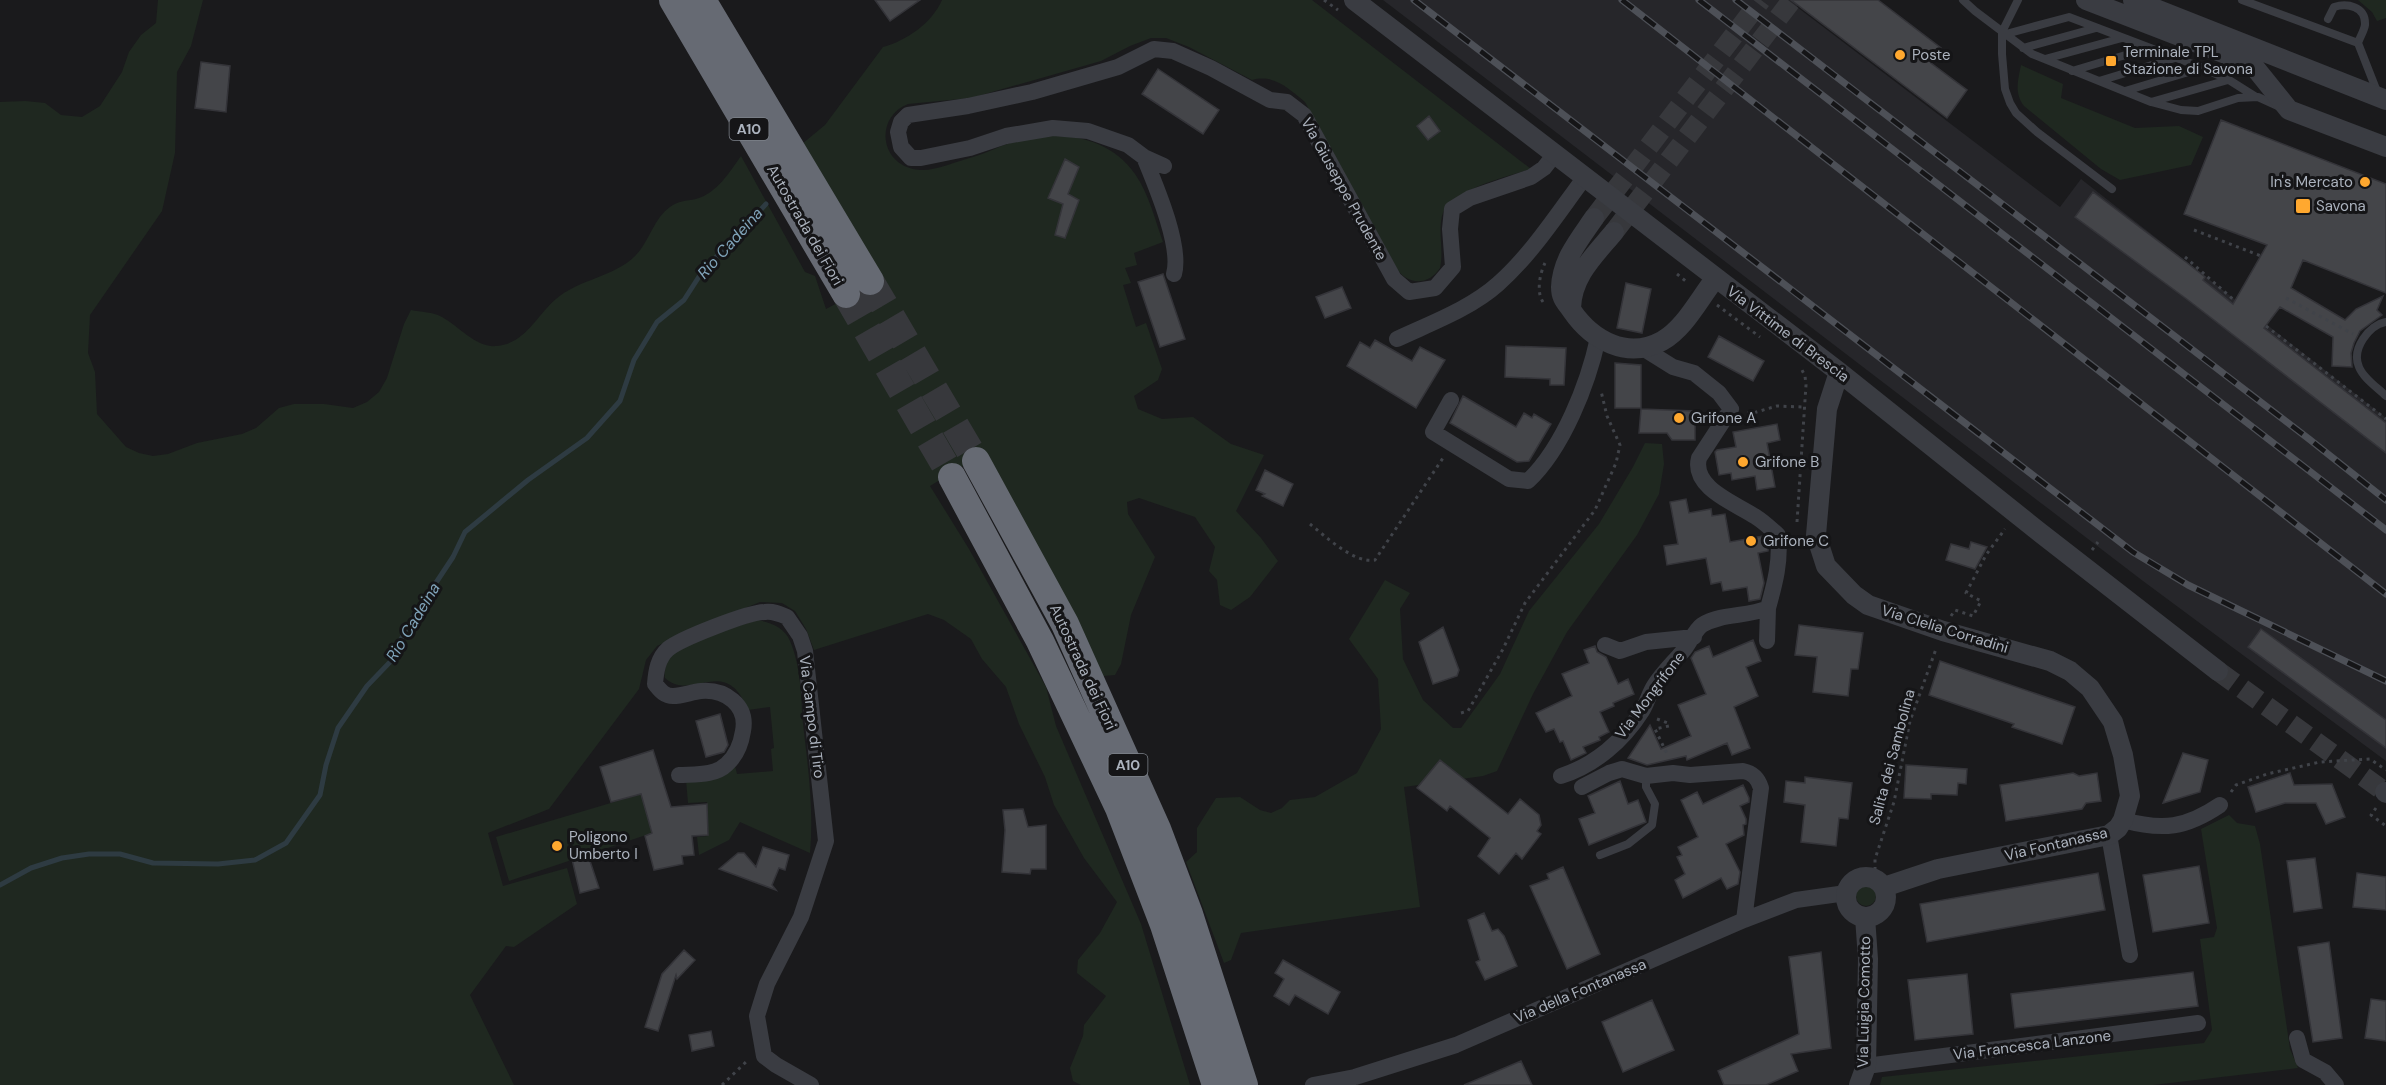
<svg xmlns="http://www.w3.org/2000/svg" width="2386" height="1085" font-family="'DM Sans',sans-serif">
	<rect width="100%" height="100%" fill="#1a1a1c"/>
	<path fill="#26262a" d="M1383 0H1802L1797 7 2060 207 2081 179 2386 418V761L2143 581Z"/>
	<path fill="#1f2820" d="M158 0H203L191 46 177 72 175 153 162 211 90 315 88 353 95 372 97 414 126 447 139 453 153 456 168 454 197 443 242 434 256 428 279 408 294 404H324L353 408 367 402 379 392 387 378 404 324 411 310C421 312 433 312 442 317 460 327 476 348 497 346 526 343 536 316 556 299 579 279 615 277 636 255 649 242 654 218 670 207 678 201 686 201 696 199 717 193 729 173 741 156L805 272 815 276 826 309 881 280 802 144 825 125 883 47C906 41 932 23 942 0H1312L1531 169C1508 176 1447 191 1442 216 1438 233 1444 251 1440 268 1429 285 1409 286 1397 269L1305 102C1288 88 1274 74 1252 80L1189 47 1166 38H1151L1130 46 1101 61 971 98 908 104C874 117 879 167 920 170 936 171 957 161 973 157 990 152 1007 142 1025 139 1066 131 1110 138 1135 174 1149 194 1155 220 1163 242L1134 253 1137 265 1125 268 1131 283 1123 285 1136 327 1146 323 1162 369 1158 380 1134 396 1138 409 1162 419 1193 417 1231 444 1264 455 1236 511 1261 538 1278 561 1250 597 1231 610 1220 605 1217 580 1209 571 1215 547 1195 517 1139 498 1127 502 1128 514 1155 557 1131 615 1121 664 1115 675 1103 676 981 455 930 486 969 549 1046 687 1056 726 1141 924 1190 1085H1081L1073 1081 1070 1068 1083 1036 1084 1025 1106 996 1077 973 1078 960 1100 933 1117 902 1084 858 1054 805 1045 777 1019 724 1006 687 982 659 971 639 944 620 928 614 814 650 806 629 795 611 782 603 760 602 703 625 657 646 646 660 639 689 549 809 488 833 503 886 567 868 577 904 514 947 506 946 470 995 514 1085H0V102L25 101 45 103 61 115 82 117 100 106 122 72 129 52 141 35 156 23Z
		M2358 0H2386V18L2377 21 2372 12Z
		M2021 65 2063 84 2061 98 2135 128 2179 126 2203 137 2191 165 2120 180 2101 169 2024 106C2014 93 2018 80 2021 65Z
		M1645 443 1662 444 1664 464 1659 494 1637 535 1567 632 1533 694 1497 771 1483 776 1404 787 1420 907 1241 933 1231 960 1224 963 1186 862 1197 852V828L1216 798 1240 797 1260 810 1271 813 1282 808 1290 800 1315 797 1357 773 1381 729 1378 679 1349 639 1385 580 1410 593 1400 609 1403 659 1423 700 1453 728H1461L1500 674 1529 611 1599 524 1633 467Z
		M757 620C771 622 785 628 790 641 801 666 801 697 803 724 808 767 814 810 810 853L740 822 729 840 699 855 697 837 708 836 707 802 688 803 686 780 735 766 737 774 773 771 771 749 774 748 770 707 748 710C725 653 693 703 665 678 663 671 668 658 674 653 695 637 732 629 757 620Z
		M641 794 652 833 509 881 496 837Z
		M2229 815 2237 823 2255 826 2260 844 2290 1049 2298 1068 2153 1085H1880L1882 1077 2204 1043 2212 1030 2200 939 2214 937 2217 928 2201 829Z
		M1856 896a10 10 0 1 1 20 0a10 10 0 1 1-20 0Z"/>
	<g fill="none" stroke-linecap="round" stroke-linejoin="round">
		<path stroke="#2e3b42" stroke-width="5" d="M0 885 31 868 62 858 89 854H120L153 863 218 864 255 860 286 843 320 795 326 765 338 728 367 686 390 662 408 625 453 557 465 532 528 480 587 438 620 401 634 360 657 322 684 300 702 272 766 204"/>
	</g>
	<path fill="#444549" stroke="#343439" stroke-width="1.5" d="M875 0H920L890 21Z
		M1791 0H1878L1941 48 1931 63 1967 90 1947 118Z
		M201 62 230 66 226 112 195 108Z
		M1158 69 1219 110 1203 134 1142 94Z
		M1429 116 1440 131 1428 140 1417 126Z
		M2221 120 2386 184V293L2303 260 2291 288 2345 320 2356 309 2383 296 2377 310 2382 315 2360 331 2354 343 2351 353 2352 367 2332 366 2333 337 2280 307 2264 328 2386 423V453L2188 300 2075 217 2093 192 2186 262 2205 277 2203 280 2233 304 2267 245 2184 214Z
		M1065 159 1079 167 1068 194 1079 200 1065 238 1055 235 1063 204 1048 198Z
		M1163 274 1185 339 1160 347 1138 282Z
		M1626 283 1651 289 1642 333 1617 328Z
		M1342 287 1351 308 1325 318 1316 297Z
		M1719 336 1764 361 1753 381 1708 357Z
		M1375 340 1412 361 1420 347 1445 360 1416 408 1347 366 1360 342 1370 348Z
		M1506 346 1566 348 1564 385H1550V379L1505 377Z
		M1615 363 1641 365V408H1615Z
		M1463 396 1516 427 1524 413 1532 418 1534 414 1551 424 1529 461 1517 462 1450 423Z
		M1641 409 1695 411V440H1672L1667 433H1639Z
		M1777 424 1780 440 1767 443 1775 487 1757 490 1755 476 1732 480 1731 473 1719 475 1715 452 1717 450 1736 447 1733 432Z
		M1265 470 1293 484 1283 506 1262 496 1265 494 1256 490Z
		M1686 499 1689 513 1711 509 1712 516 1725 514 1730 542 1763 536 1768 540V551L1758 553 1764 583 1760 599 1749 601 1747 587 1723 591 1721 582 1711 584 1706 558 1667 565 1664 546 1678 544 1670 502Z
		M1971 542 1987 547 1975 569 1946 560 1951 544 1969 549Z
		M1799 625 1863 633 1858 669H1851L1848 696 1813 692 1817 657 1795 655Z
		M1443 627 1459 670 1457 676 1433 684 1419 642Z
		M2261 629 2386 720V748L2248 647Z
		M1753 640 1761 661 1746 667 1758 696 1734 707 1750 748 1732 755 1727 743 1687 760 1686 756 1647 765 1628 758 1650 725 1661 749 1691 736 1678 705 1706 694 1691 658 1695 652 1709 646 1713 657Z
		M1595 646 1597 652 1606 657 1618 684 1628 679 1634 694 1613 703 1614 706 1600 712 1609 732 1599 737 1600 740 1583 747 1586 753 1571 760 1563 741 1560 742 1554 729 1546 732 1536 713 1572 696 1562 674 1589 663 1584 650Z
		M1940 661 2075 707 2062 744 2012 727 2014 724 1929 695Z
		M720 714 728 745 724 752 706 757 696 721Z
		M653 750 671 807 707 804 708 835 692 836 694 855 682 856 683 864 654 870 645 836 652 833 641 794 611 802 600 767Z
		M2183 753 2208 760 2200 792 2163 803Z
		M1440 760 1508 814 1520 799 1539 815 1541 825 1537 831 1541 834 1522 859 1516 853 1499 874 1478 856 1490 838 1450 806 1447 811 1417 788Z
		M1906 765 1967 769 1966 784 1958 783 1957 795 1931 794V799L1904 798Z
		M2073 773 2079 776 2097 773 2101 801 2086 803 2082 809 2006 821 2000 785Z
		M2290 773 2294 785 2332 784 2345 817 2326 824 2316 803H2285L2256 812 2248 787Z
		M1805 777 1852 783 1848 819 1839 818 1836 846 1801 842 1805 805 1784 802 1786 781 1805 783Z
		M1620 781 1628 804 1638 800 1646 822 1589 845 1579 819 1595 813 1588 796Z
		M1743 785 1749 798V802L1740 806 1746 819V824L1743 825 1744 835 1726 844 1740 872 1738 884 1727 889 1721 878 1683 898 1675 880 1685 874 1677 857 1682 855 1678 847 1698 837 1681 800 1697 792 1703 804Z
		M1023 809 1028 827 1046 825V869H1031L1030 874 1002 872 1005 830 1003 810Z
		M763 847 789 855 785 870 779 868 772 885 776 890 719 869 738 853H744L756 867Z
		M588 855 599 888 580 893 572 859Z
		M2315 858 2322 908 2294 912 2287 861Z
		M2199 866 2209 923 2153 932 2143 875Z
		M1563 867 1600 954 1567 969 1530 886 1549 879 1547 874Z
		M2098 873 2105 910 1927 942 1920 904Z
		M2357 873 2386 877V910L2353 907Z
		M1484 913 1492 931 1498 929 1504 936 1517 966 1485 980 1476 962 1480 960 1468 920Z
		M2329 942 2342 1038 2313 1042 2298 947Z
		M684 950 695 960 677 979 676 975 658 1031 645 1027 662 974Z
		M1821 952 1831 1048 1791 1054 1798 1071 1766 1085H1724L1718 1071 1799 1034 1789 957Z
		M1283 960 1340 992 1328 1014 1295 995 1289 1005 1274 996 1284 979 1275 973Z
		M2193 972 2198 1006 2015 1028 2011 994Z
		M1967 974 1973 1034 1915 1040 1908 980Z
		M2371 999 2386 1001V1041L2365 1038Z
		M1652 1000 1674 1050 1623 1072 1602 1022Z
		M711 1031 714 1046 692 1051 689 1035Z
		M1521 1061 1532 1085H1464Z"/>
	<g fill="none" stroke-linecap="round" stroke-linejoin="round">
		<path stroke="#37383c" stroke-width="20" stroke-dasharray="20 10" stroke-linecap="butt" d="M1594 218 1761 0
			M1614 232 1792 0
			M2218 671 2385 792"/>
		<path stroke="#37383c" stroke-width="28" stroke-dasharray="28 14" stroke-linecap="butt" d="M870 281 976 461
			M846 294 952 477"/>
		<path stroke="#404349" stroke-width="3" stroke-dasharray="3 4.5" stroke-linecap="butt" d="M1324 0 1338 10
			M2194 230 2261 256
			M2185 257 2235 301
			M1677 274 1688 283
			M2286 298 2353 334
			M1543 302C1536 292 1540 273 1545 263
			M1717 305 1760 337
			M2266 326 2386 419
			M1747 413H1753L1777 406 1802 407
			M1797 522 1806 385 1805 376 1801 368
			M1310 524C1326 537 1355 564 1375 560L1443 458
			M2092 550 2098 542
			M1951 616 1955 610 1973 616 1981 601 1966 593 1986 555 2005 529
			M1461 713 1468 711 1503 649 1525 603 1595 510 1616 463 1620 445 1607 416 1601 391
			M1657 719 1668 723 1669 726 1655 729 1668 756
			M2231 792 2236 785 2267 774 2320 762 2370 759 2386 770
			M2376 808 2371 815 2386 826
			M1875 870V859L1894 802 1910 721 1936 649
			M722 1085 748 1060"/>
		<path stroke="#3a3c42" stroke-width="8" d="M1963 0 1975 11 2032 54 2151 102 2181 110 2198 111 2238 98 2258 97 2280 107
			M2018 0 2002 32V54L2005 89 2010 103 2016 113 2037 132 2112 189
			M2242 0 2358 43 2378 94
			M2328 19 2334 7C2347 3 2366 6 2365 25 2364 31 2360 37 2358 43
			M2006 34 2069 17 2203 68 2229 80 2256 97
			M2023 48 2096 28
			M2045 59 2122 38
			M2072 71 2149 48
			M2099 81 2175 58
			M2125 91 2202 68
			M2151 102 2228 80
			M2386 322C2369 325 2351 349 2359 367 2363 378 2378 388 2386 396
			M1600 855 1628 844 1652 825 1655 804 1646 787V776"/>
		<path stroke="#3a3c42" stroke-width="16" d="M1144 157C1155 184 1182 246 1174 274
			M1164 166 1144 157 1128 145 1088 131 1053 128 1006 136 970 148 921 158H911L901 147 898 132 901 122 908 115 968 106 1032 92 1118 67 1154 49 1173 51 1211 68 1270 100 1287 102 1304 115 1394 279 1409 292 1435 288 1453 267 1450 229 1452 209 1470 198 1531 177 1544 168 1555 154
			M1397 339C1431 323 1470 309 1498 284 1532 254 1558 213 1585 177
			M1451 400 1433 432 1509 479 1528 481C1563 448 1588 384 1598 338
			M1767 641 1768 608
			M1605 645 1620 651 1646 642 1694 637
			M679 775C695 774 715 776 727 764 737 755 741 744 743 731 748 705 725 689 701 691 692 692 682 696 673 696 664 696 660 690 655 684 656 671 658 658 668 649 680 639 748 612 765 612 773 611 780 614 787 617L800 636 805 651 826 841 801 917 767 984 757 1016 764 1056 776 1065 811 1085
			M1561 776C1595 765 1623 741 1642 711 1647 703 1649 694 1654 686 1662 673 1673 663 1683 651 1689 644 1695 630 1702 625 1722 613 1747 617 1768 608 1775 583 1781 561 1778 535 1771 529 1764 522 1756 517 1737 504 1691 488 1699 458L1731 409 1719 393 1694 373 1673 367 1641 347
			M1582 787 1609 773 1622 769 1646 776 1673 773 1690 775 1743 771C1753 773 1758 778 1761 788L1744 920
			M2123 820C2163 831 2186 828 2220 805
			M2109 835 2130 955
			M2297 1038 2303 1060 2325 1072 2336 1085
			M1866 1066 2198 1023
			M1313 1085 1355 1077 1456 1045 1744 920 1796 900 1846 893"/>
		<path stroke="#3a3c42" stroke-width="20" d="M1354 0 1839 372 2038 531 2218 671
			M2086 0 2236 58 2256 69 2289 110 2386 147
			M2133 0 2386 100
			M1594 218C1579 240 1562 260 1561 287 1561 299 1566 302 1572 311 1592 340 1627 360 1662 341 1685 328 1699 299 1715 279
			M1571 308C1572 276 1594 256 1614 232
			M1839 372 1827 409 1816 535 1826 566 1854 595 1868 605 1943 631 2050 661 2070 671 2090 688 2113 722 2123 755 2130 796 2123 820 2118 828 2109 835 1938 869 1884 887
			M2385 792 2386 793
			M1846 897a20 20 0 1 1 40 0a20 20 0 1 1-40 0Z
			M1859 1085 1866 1066 1868 959 1865 917"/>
		<path stroke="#666a73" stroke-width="28" d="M673 0 846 294
			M702 0 870 281
			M976 461 1065 624 1157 829 1189 914 1244 1085
			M952 477 1040 641 1119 808 1164 925 1216 1085"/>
		<g stroke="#4d5057" stroke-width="7">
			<path id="rail" d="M1414 0 2133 552 2188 585 2386 681
				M1622 0 2386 594
				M1699 0 2386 530
				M1736 0 2309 439 2386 500"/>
		</g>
		<use href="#rail" stroke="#151517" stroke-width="4.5" stroke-dasharray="14" stroke-linecap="butt"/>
	</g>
	<g fill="#ffa82f" stroke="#151517" stroke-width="2">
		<circle cx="1900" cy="55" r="6"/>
		<rect x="2105" y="55" width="12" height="12" rx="3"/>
		<circle cx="2365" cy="182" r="6"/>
		<rect x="2295" y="198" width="16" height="16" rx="3"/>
		<circle cx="1679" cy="418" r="6"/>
		<circle cx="1743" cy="462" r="6"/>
		<circle cx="1751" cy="541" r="6"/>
		<circle cx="557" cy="846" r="6"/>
	</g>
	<g text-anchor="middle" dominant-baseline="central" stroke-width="6" stroke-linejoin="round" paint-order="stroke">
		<g fill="#151517" stroke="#7e838b" stroke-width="1.5">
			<rect x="729.5" y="118" width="39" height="22" rx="4.5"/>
			<rect x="1108.5" y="754" width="39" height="22" rx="4.5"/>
		</g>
		<g font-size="14" font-weight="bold" fill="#abb2bd">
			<text x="749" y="129">A10</text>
			<text x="1128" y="765">A10</text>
		</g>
		<g font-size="15" fill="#abb2bd" stroke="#151517" text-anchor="start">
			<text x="2123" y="52">Terminale TPL<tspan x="2123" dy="17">Stazione di Savona</tspan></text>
			<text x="1912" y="55">Poste</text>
			<text x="2353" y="182" text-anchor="end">In's Mercato</text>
			<text x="2316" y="206">Savona</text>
			<text x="1691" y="418">Grifone A</text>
			<text x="1755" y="462">Grifone B</text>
			<text x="1763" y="541">Grifone C</text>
			<text x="569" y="837">Poligono<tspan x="569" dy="17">Umberto I</tspan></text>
		</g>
		<g font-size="15" fill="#abb2bd" stroke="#151517">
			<text transform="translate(1344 189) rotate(61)">Via Giuseppe Prudente</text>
			<text transform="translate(805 225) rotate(60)">Autostrada dei Fiori</text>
			<text transform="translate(1788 334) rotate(37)">Via Vittime di Brescia</text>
			<text transform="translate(1945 629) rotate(17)">Via Clelia Corradini</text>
			<text transform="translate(1083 667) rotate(65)">Autostrada dei Fiori</text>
			<text transform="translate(1650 695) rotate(-53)">Via Mongrifone</text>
			<text transform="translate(812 717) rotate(83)">Via Campo di Tiro</text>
			<text transform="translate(1892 757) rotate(-75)">Salita dei Sambolina</text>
			<text transform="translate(2056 844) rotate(-13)">Via Fontanassa</text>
			<text transform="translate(1580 991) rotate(-23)">Via della Fontanassa</text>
			<text transform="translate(1864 1002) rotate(-89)">Via Luigia Comotto</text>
			<text transform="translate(2032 1045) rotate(-7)">Via Francesca Lanzone</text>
		</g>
		<g font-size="16" font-style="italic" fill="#80a4ba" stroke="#151517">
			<text transform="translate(730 243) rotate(-48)">Rio Cadeina</text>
			<text transform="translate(413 622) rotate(-59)">Rio Cadeina</text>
		</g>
	</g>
</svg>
